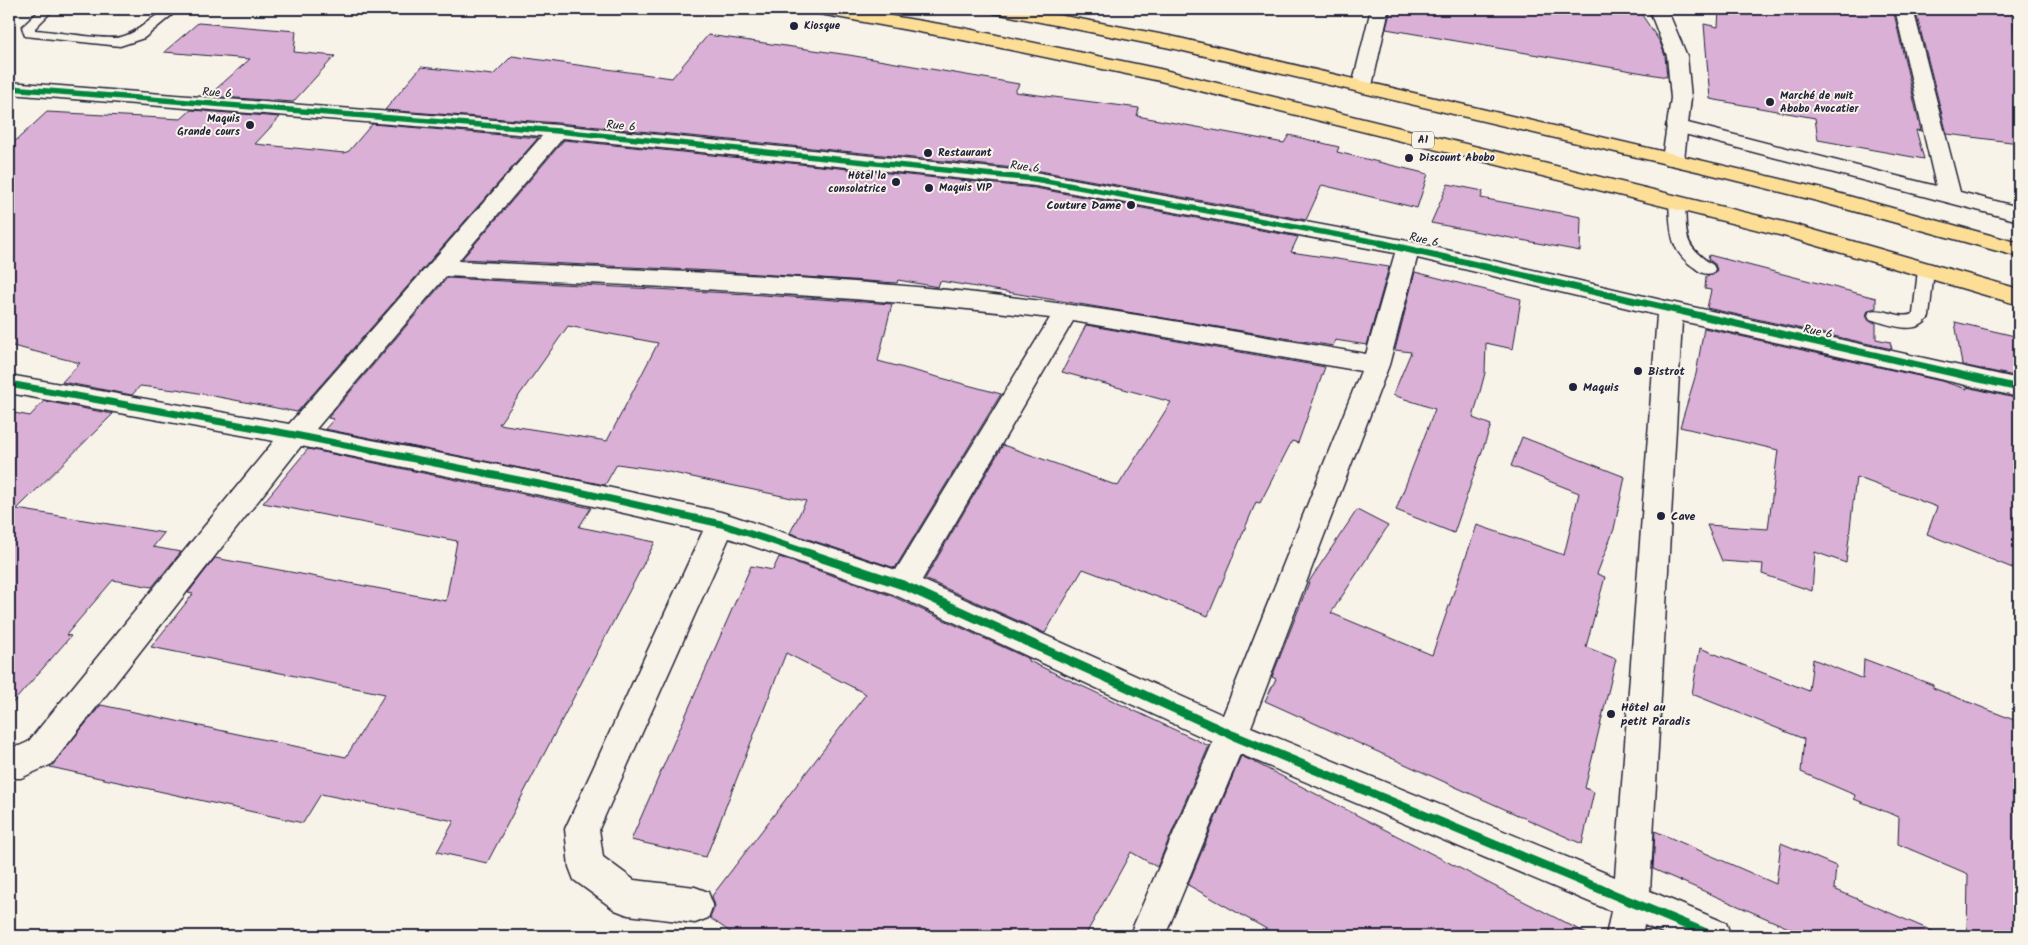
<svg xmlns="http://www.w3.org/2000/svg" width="2028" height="945" font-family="Kalam,sans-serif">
	<rect width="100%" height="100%" fill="#f7f3e8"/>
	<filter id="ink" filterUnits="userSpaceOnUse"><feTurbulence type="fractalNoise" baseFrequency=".02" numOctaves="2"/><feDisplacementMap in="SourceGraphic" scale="10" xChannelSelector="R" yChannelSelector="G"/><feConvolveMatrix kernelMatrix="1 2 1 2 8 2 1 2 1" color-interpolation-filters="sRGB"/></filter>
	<g filter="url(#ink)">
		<path fill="#dab0d6" stroke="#22223b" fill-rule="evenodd" d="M1391 9H1638L1660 42 1665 56 1667 77 1386 29Z
			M1719 9H1893L1921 131 1916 130 1924 159 1818 140 1815 118 1710 99 1704 24 1718 27Z
			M1915 9H2011L2016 40 2019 41V143L1947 134Z
			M198 23 296 31 294 52 335 56 293 102 208 96 250 59 164 52Z
			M708 35 849 55 1019 84 1015 92 1139 108 1137 116 1284 143 1289 135 1339 147 1337 152 1428 174 1417 208 1322 185 1306 220 1035 170 558 123 385 110 421 67 493 75 512 56 672 78Z
			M191 110 280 117 255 144 344 153 349 151 372 124 538 138 297 412 177 389 175 390 140 386 132 395 62 382 80 363 9 345V147L47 112 181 119Z
			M564 140 1035 188 1298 237 1291 252 1389 267 1367 345 1335 340 1333 346 940 281 938 287 898 280 897 283 713 271 462 259Z
			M1448 184 1483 191 1481 198 1581 217 1580 251 1431 223Z
			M1709 255 1876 298V308L1868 310 1866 316 1869 321 1876 323V339L1890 342 1892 349 1707 308 1711 290 1705 289 1706 276 1713 275 1717 270 1715 264 1708 259Z
			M1415 272 1521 299 1513 349 1486 343 1485 373 1473 418 1491 425 1454 533 1396 510 1435 409 1393 395 1411 352 1395 350Z
			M447 278 748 294 892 304 878 361 1001 394 895 568 790 533 806 501 659 470 617 464 605 485 325 429 334 419 328 418ZM568 326 658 343 607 441 499 424Z
			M1955 322 2019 337V377L1962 365Z
			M1086 325 1325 367 1298 443 1292 441 1260 503 1256 502 1208 616 1083 569 1045 633 925 579 1003 445 1118 486 1171 402 1062 372Z
			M1704 328 1941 381 1967 389V387L2019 399V541L2015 569 1927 534 1937 507 1856 477 1846 563 1815 552 1812 591 1762 574 1763 564 1722 561 1707 525 1768 529 1778 450 1680 427 1696 374Z
			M44 401 113 414 17 509 164 533 153 547 181 552 152 587 113 580 66 635 71 636 9 707V412L30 416Z
			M1522 437 1625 477 1614 529 1597 574 1605 577 1586 647 1616 659 1585 788 1594 792 1582 844 1265 701 1276 679 1272 677 1310 580 1357 510 1388 526 1331 613 1432 655 1477 525 1564 555 1579 493 1511 466Z
			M308 449 591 508 579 527 655 542 487 863 437 852 454 821 321 794 303 823 50 767 101 705 346 757 385 694 151 647 193 594 188 593 215 558 446 601 457 541 263 503Z
			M779 557 892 596 1029 659V661L1209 746 1157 867 1131 852 1085 936H736L710 918 715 906 712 896 866 694 786 653 706 857 631 840 751 566 773 570Z
			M1700 648 1809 691 1813 659 1863 679 1864 659 1933 685V688L2019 722V936H1967L1968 874 1898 844 1899 817 1854 799 1855 795 1801 772 1804 739 1692 694Z
			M1241 756 1256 763 1591 936H1279L1188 885Z
			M1655 831 1776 884 1781 843 1836 866 1834 889 1944 936H1807L1653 869Z"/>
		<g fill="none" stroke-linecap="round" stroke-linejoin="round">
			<g stroke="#22223b" stroke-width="3">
				<path id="lane" d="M41 9H54L35 28V30C52 31 109 41 121 37 145 31 155 7 179 9L144 38 120 46 25 36 22 27Z
					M1677 198 1682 200 1685 203C1687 236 1682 245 1713 265L1715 269 1713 273C1705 275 1701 273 1695 268 1669 251 1671 231 1669 203L1672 200Z
					M1926 265 1932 266 1934 270 1929 317C1917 337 1887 324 1870 319L1868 315 1870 311C1885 307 1899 320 1913 314L1918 270 1920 266Z"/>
			</g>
			<g stroke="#22223b" stroke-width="3">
				<path id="street" d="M1371 9H1389L1372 86 1369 90 1362 92 1355 90 1352 86Z
					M1895 9H1913L1960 192 2019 207V221L1669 130 1666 126 1669 122 1676 120 1936 186Z
					M9 82 558 125 1035 172 1408 241 1670 302 2019 379V397L1682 321 1650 891 1726 923 1731 936H1670L1644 925 1642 936H1606L1611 911 1240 754 1165 936H1129L1213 742 893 594 729 538 599 829 603 857 634 880 695 887 708 892 713 905 708 918 695 923 628 915 615 910 574 880 569 867 565 829 703 531 584 504 301 446 52 764 21 778H9V746H19L28 742 274 441 9 393V375L289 424 542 136 9 94ZM563 138 1035 186 1395 253 1366 354C1234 332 1101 306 967 292 798 274 628 270 458 261ZM1417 258 1657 315 1615 877 1251 727 1389 365ZM446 276C647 286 849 294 1050 318L896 570 721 512 584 482 316 429ZM1073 321 1361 371 1223 715 922 580Z"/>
			</g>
			<g stroke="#22223b" stroke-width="3">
				<path id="secondary" d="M1649 9H1667L1687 56 1691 98 1684 159 1681 164 1673 165 1665 164 1662 159 1671 98 1667 56Z"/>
			</g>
			<g stroke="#22223b" stroke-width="3">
				<path id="primary" d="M811 9H850L963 28 1160 69 1796 225 2019 289V305L1791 238 1160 81 963 40 820 14 814 13Z
					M991 9H1027L1175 37 1823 189 2019 243V257L1817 201 1705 173 1175 49 1000 14 994 13Z"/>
			</g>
			<use href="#lane" fill="#f7f3e8" fill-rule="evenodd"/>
			<use href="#street" fill="#f7f3e8" fill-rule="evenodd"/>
			<use href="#secondary" fill="#f7f3e8" fill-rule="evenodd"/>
			<use href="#primary" fill="#fcde96" fill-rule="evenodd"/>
			<g stroke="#f7f3e8" stroke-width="8">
				<path id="cycleway-far2" d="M9 88 558 131 1035 179 1387 244"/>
			</g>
			<g stroke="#f7f3e8" stroke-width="10">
				<path id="cycleway-far1" d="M1380 243 2019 388
					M9 384 295 435 584 493 721 524 808 553"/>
			</g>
			<g stroke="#f7f3e8" stroke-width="12">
				<path id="cycleway" d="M804 552 903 585 1232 735 1713 936"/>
			</g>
			<use href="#cycleway-far2" stroke="#00873e" stroke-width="5.5"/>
			<use href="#cycleway-far1" stroke="#00873e" stroke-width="7"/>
			<use href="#cycleway" stroke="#00873e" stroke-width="9"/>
		</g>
	</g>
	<g fill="#22223b" stroke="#f7f3e8" stroke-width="2">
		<circle cx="794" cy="26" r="5"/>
		<circle cx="1770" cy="102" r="5"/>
		<circle cx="250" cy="125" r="5"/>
		<circle cx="928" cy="153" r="5"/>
		<circle cx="1409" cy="158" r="5"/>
		<circle cx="896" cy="182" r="5"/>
		<circle cx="929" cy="188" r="5"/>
		<circle cx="1131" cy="205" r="5"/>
		<circle cx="1638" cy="371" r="5"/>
		<circle cx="1573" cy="387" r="5"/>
		<circle cx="1661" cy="516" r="5"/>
		<circle cx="1611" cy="714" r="5"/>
	</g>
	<g text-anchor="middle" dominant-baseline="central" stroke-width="4" stroke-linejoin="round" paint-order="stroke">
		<g font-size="11" font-weight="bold" fill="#22223b" stroke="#f7f3e8" text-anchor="start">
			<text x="804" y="26">Kiosque</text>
			<text x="1780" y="96">Marché de nuit<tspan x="1780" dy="13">Abobo Avocatier</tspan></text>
			<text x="240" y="119" text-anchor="end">Maquis<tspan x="240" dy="13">Grande cours</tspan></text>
			<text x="938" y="153">Restaurant</text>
			<text x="1419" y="158">Discount Abobo</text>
			<text x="886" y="176" text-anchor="end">Hôtel la<tspan x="886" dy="13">consolatrice</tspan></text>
			<text x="939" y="188">Maquis VIP</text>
		</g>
		<rect fill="#f7f3e8" stroke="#62616f" stroke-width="1" x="1412" y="131.5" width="22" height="17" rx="4"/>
		<g font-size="11" font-weight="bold" fill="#22223b">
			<text x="1423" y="140">A1</text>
		</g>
		<g font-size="12" fill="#22223b" stroke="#f7f3e8">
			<text transform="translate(217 93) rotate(4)">Rue 6</text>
			<text transform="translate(621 126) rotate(6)">Rue 6</text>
			<text transform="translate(1025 167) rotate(8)">Rue 6</text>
			<text transform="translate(1424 240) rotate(13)">Rue 6</text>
			<text transform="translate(1818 332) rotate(12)">Rue 6</text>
		</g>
		<g font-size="12" font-weight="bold" fill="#22223b" stroke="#f7f3e8" text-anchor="start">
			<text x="1121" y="205" text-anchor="end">Couture Dame</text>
			<text x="1648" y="371">Bistrot</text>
			<text x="1583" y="387">Maquis</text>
			<text x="1671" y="516">Cave</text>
			<text x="1621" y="707">Hôtel au<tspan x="1621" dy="14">petit Paradis</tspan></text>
		</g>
	</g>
	<rect width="2028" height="945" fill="none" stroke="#f7f3e8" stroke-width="30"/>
	<rect x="15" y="15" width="1998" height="915" fill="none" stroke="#22223b" stroke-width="2" filter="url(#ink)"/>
</svg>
